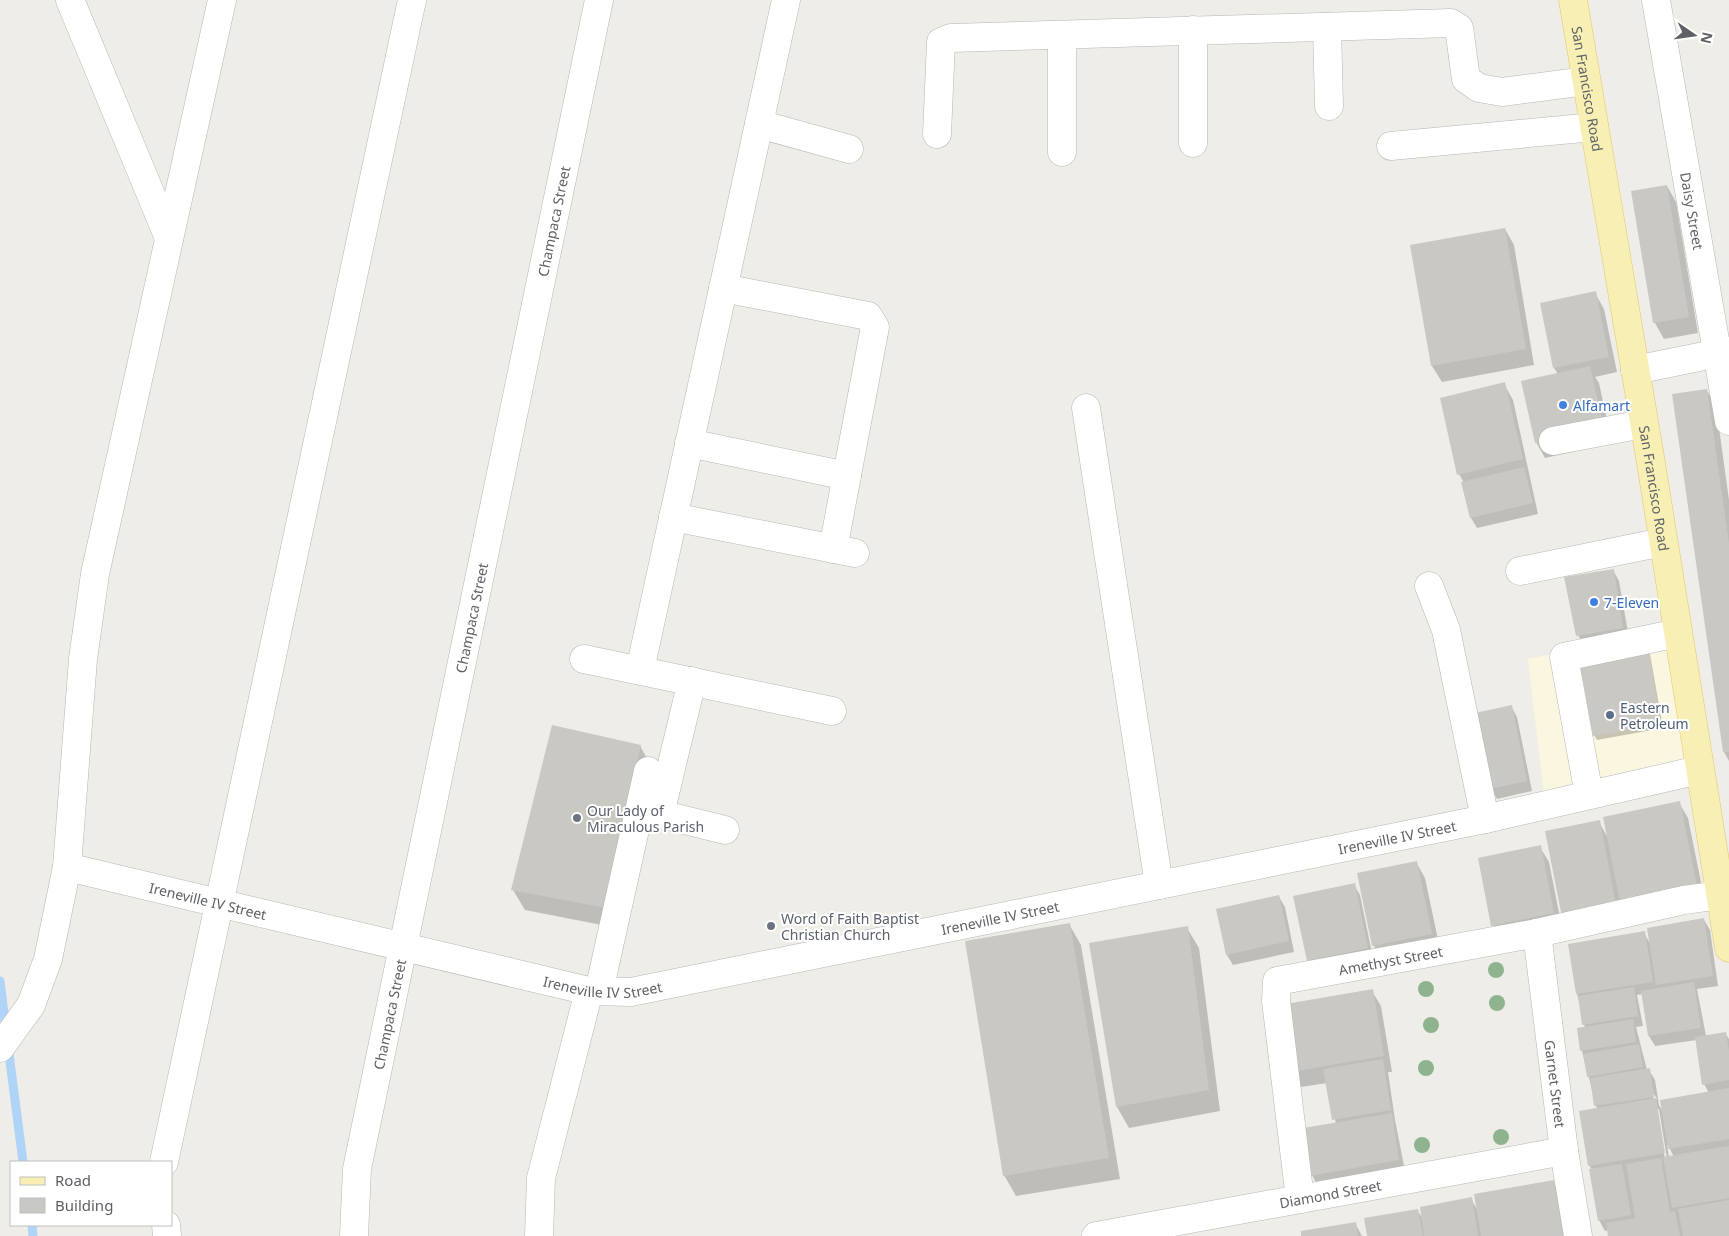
<svg xmlns="http://www.w3.org/2000/svg" width="1729" height="1236" font-family="'Noto Sans',sans-serif">
	<rect width="100%" height="100%" fill="#efede7"/>
	<path fill="#fbf6e0" d="M1673 629 1693 771 1545 804 1528 659Z"/>
	<path fill="#0003" fill-rule="evenodd" d="M1667 186 1676 202 1698 333 1664 339 1655 323 1633 192Z
		M1505 229 1514 245 1534 365 1442 382 1432 366 1412 246Z
		M1595 293 1604 309 1617 372 1595 377 1599 383 1612 443 1545 458 1536 442 1558 374 1554 368Z
		M1504 384 1513 400 1538 514 1477 528 1471 518 1464 483 1459 474Z
		M1707 391 1716 406 1729 500V761L1724 752 1674 395Z
		M1613 570 1619 581 1629 638 1584 646 1578 635Z
		M1647 649 1650 654 1663 728 1597 740 1594 735Z
		M1511 706 1517 717 1532 791 1497 799 1491 788Z
		M640 746 652 767 617 928 525 910 513 890Z
		M1679 803 1688 818 1705 902 1572 932 1599 822 1608 838Z
		M1540 847 1549 862 1562 928 1502 941 1493 925Z
		M1416 862 1425 878 1440 949 1383 962 1374 946 1359 874Z
		M1354 885 1360 895 1373 958 1314 971 1308 961Z
		M1279 897 1285 907 1294 952 1233 965 1227 955Z
		M1704 920 1710 930 1718 986 1697 989 1706 1036 1725 1033 1729 1039V1236H1610L1609 1230 1605 1231 1599 1220 1592 1170 1589 1165 1597 1109 1582 1051 1578 1029 1585 1028 1577 993 1644 933 1651 945ZM1643 994 1649 1036 1655 1046 1697 1040 1704 1084 1709 1093 1663 1112 1659 1105 1655 1080 1649 1070H1647L1636 1027 1643 1026 1637 995ZM1652 1091 1657 1099H1654L1650 1092ZM1657 1109H1659L1667 1159H1665ZM1667 1145H1668L1674 1157H1669Z
		M1069 924 1081 945 1120 1179 1016 1196 1004 1175Z
		M1187 928 1199 948 1220 1111 1129 1128 1117 1107 1091 944Z
		M1372 991 1381 1006 1392 1072H1388L1395 1120 1405 1171 1318 1186 1312 1175 1336 1124 1327 1083 1301 1087 1292 1072Z
		M1553 1182 1562 1198 1568 1236H1369L1417 1210 1423 1219 1471 1199 1478 1211Z
		M1355 1223 1362 1236H1303Z"/>
	<g fill="none" stroke-linecap="round" stroke-linejoin="round">
		<path stroke="#afd4f7" stroke-width="9" d="M0 981 6 1030
			M8 1046 23 1162
			M32 1225 33 1236"/>
	</g>
	<path fill="#cac8c3" d="M1667 185 1689 317 1653 323 1631 191Z
		M1505 228 1526 349 1431 366 1410 245Z
		M1596 291 1609 357 1553 368 1540 303Z
		M1590 366 1604 428 1535 443 1521 381Z
		M1505 382 1523 459 1457 475 1440 398Z
		M1707 389 1729 543V752H1723L1672 394Z
		M1524 467 1533 503 1470 518 1461 482Z
		M1614 569 1623 628 1576 636 1564 577Z
		M1648 648 1661 724 1593 736 1579 660Z
		M1512 705 1527 781 1490 789 1475 713Z
		M552 725 641 745 606 908 511 890Z
		M1680 801 1697 886 1620 902 1603 817Z
		M1600 820 1616 906 1562 917 1545 831Z
		M1541 845 1554 913 1491 926 1478 858Z
		M1417 861 1432 934 1372 946 1357 873Z
		M1355 883 1368 948 1307 961 1293 896Z
		M1279 895 1289 941 1226 955 1216 909Z
		M1704 918 1713 976 1656 985 1647 928Z
		M1070 923 1109 1158 1003 1176 965 941Z
		M1188 926 1209 1090 1116 1107 1089 943Z
		M1645 931 1653 982 1576 994 1568 944Z
		M1694 982 1701 1028 1648 1036 1641 991Z
		M1634 987 1638 1016 1582 1025 1578 996Z
		M1373 989 1384 1056 1291 1072 1280 1005Z
		M1633 1019 1636 1042 1580 1051 1577 1028Z
		M1726 1032 1729 1051V1080L1702 1085 1695 1037Z
		M1639 1044 1643 1067 1587 1077 1583 1054Z
		M1383 1059 1391 1110 1332 1120 1323 1069Z
		M1650 1068 1654 1097 1594 1106 1590 1078Z
		M1729 1088V1139L1668 1149 1660 1100Z
		M1656 1098 1665 1153 1588 1166 1579 1111Z
		M1392 1113 1399 1160 1310 1176 1303 1128Z
		M1729 1146V1198L1672 1208 1663 1157Z
		M1661 1158 1670 1212 1675 1211 1680 1236H1608L1606 1223 1635 1218 1626 1164Z
		M1622 1164 1631 1215 1598 1221 1589 1169Z
		M1554 1180 1563 1236H1481L1474 1194Z
		M1472 1197 1478 1236H1424L1420 1207Z
		M1729 1200V1236H1683L1678 1209Z
		M1418 1209 1423 1236H1367L1364 1218Z
		M1356 1222 1358 1236H1301V1231Z"/>
	<g fill="none" stroke-linecap="round" stroke-linejoin="round">
		<g stroke="#b4b6ba" stroke-width="29">
			<g id="minor">
				<path d="M70 0 169 238"/>
				<path id="s1" d="M1656 0 1729 421"/>
				<path d="M1327 27 1329 106"/>
				<path d="M1193 30V143"/>
				<path d="M759 124 849 149"/>
				<path d="M937 134 941 42 951 38 1451 23 1459 28 1466 79 1479 88 1502 92 1586 81"/>
				<path d="M1391 146 1594 127"/>
				<path d="M1062 152V35"/>
				<path d="M723 288 868 316 875 327 833 549"/>
				<path d="M1635 370 1729 351"/>
				<path d="M1086 408 1159 885"/>
				<path d="M1553 441 1643 424"/>
				<path d="M689 443 847 476"/>
				<path d="M673 517 855 553"/>
				<path d="M1520 571 1663 542"/>
				<path d="M1429 586 1446 630 1485 819"/>
				<path d="M584 659 832 711"/>
				<path d="M640 670 786 0"/>
				<path d="M692 681 660 814 725 830"/>
				<path d="M1589 795 1564 657 1678 633"/>
				<path id="s2" d="M67 867 589 991 631 992 1485 819 1699 770"/>
				<path id="s3" d="M1537 933 1564 1151 1578 1236"/>
				<path d="M599 991 648 771"/>
				<path d="M0 1048 31 1005 48 959 67 867 83 659 95 574 222 0"/>
				<path d="M164 1162 412 0"/>
				<path id="s4" d="M1300 1199 1276 1001 1277 981 1537 933 1684 900 1729 894"/>
				<path d="M166 1225 167 1236"/>
				<path id="s5" d="M354 1236 357 1169 599 0"/>
				<path d="M539 1236 541 1178 589 991"/>
				<path id="s6" d="M1096 1236 1564 1151"/>
			</g>
		</g>
		<g stroke="#e3c76b" stroke-width="29">
			<g id="major">
				<path id="s7" d="M1573 0 1649 451 1729 948"/>
			</g>
		</g>
		<use href="#minor" stroke="#fff" stroke-width="28"/>
		<use href="#major" stroke="#f7efb4" stroke-width="28"/>
	</g>
	<g fill="#8eb38e">
		<circle cx="1496" cy="970" r="8"/>
		<circle cx="1426" cy="989" r="8"/>
		<circle cx="1497" cy="1003" r="8"/>
		<circle cx="1431" cy="1025" r="8"/>
		<circle cx="1426" cy="1068" r="8"/>
		<circle cx="1501" cy="1137" r="8"/>
		<circle cx="1422" cy="1145" r="8"/>
	</g>
	<g fill="#3f7fe0" stroke="#fff" stroke-width="2">
		<circle cx="1563" cy="405" r="5"/>
		<circle cx="1594" cy="602" r="5"/>
	</g>
	<circle fill="#5c6f8a" stroke="#fff" stroke-width="2" cx="1610" cy="715" r="5"/>
	<g fill="#6b7280" stroke="#fff" stroke-width="2">
		<circle cx="577" cy="818" r="5"/>
		<circle cx="771" cy="926" r="5"/>
	</g>
	<g text-anchor="middle" dominant-baseline="central" stroke-width="4" stroke-linejoin="round" paint-order="stroke">
		<g font-size="14" fill="#5e6165" stroke="#fff">
			<text stroke="none"><textPath href="#s7" startOffset="90">San Francisco Road</textPath></text>
			<text stroke="none"><textPath href="#s1" startOffset="214">Daisy Street</textPath></text>
			<text stroke="none"><textPath href="#s5" startOffset="1035">Champaca Street</textPath></text>
			<text stroke="none"><textPath href="#s7" startOffset="495">San Francisco Road</textPath></text>
			<text stroke="none"><textPath href="#s5" startOffset="630">Champaca Street</textPath></text>
			<text stroke="none"><textPath href="#s2" startOffset="1360">Ireneville IV Street</textPath></text>
			<text stroke="none"><textPath href="#s2" startOffset="145">Ireneville IV Street</textPath></text>
			<text stroke="none"><textPath href="#s2" startOffset="955">Ireneville IV Street</textPath></text>
			<text stroke="none"><textPath href="#s4" startOffset="335">Amethyst Street</textPath></text>
			<text stroke="none"><textPath href="#s2" startOffset="550">Ireneville IV Street</textPath></text>
			<text stroke="none"><textPath href="#s5" startOffset="225">Champaca Street</textPath></text>
			<text stroke="none"><textPath href="#s3" startOffset="152">Garnet Street</textPath></text>
			<text stroke="none"><textPath href="#s6" startOffset="238">Diamond Street</textPath></text>
		</g>
		<g font-size="14" fill="#366cbe" stroke="#fff" text-anchor="start">
			<text x="1573" y="405">Alfamart</text>
			<text x="1604" y="602">7-Eleven</text>
		</g>
		<g font-size="14" fill="#4e5e75" stroke="#fff" text-anchor="start">
			<text x="1620" y="707">Eastern<tspan x="1620" dy="16">Petroleum</tspan></text>
		</g>
		<g font-size="14" fill="#5b616d" stroke="#fff" text-anchor="start">
			<text x="587" y="810">Our Lady of<tspan x="587" dy="16">Miraculous Parish</tspan></text>
			<text x="781" y="918">Word of Faith Baptist<tspan x="781" dy="16">Christian Church</tspan></text>
		</g>
	</g>
	<rect x="10" y="1161" width="162" height="65" fill="#ffffff" stroke="#bfc0c1"/>
	<rect x="20" y="1177" width="25" height="8" fill="#f7efb4" stroke="#bfc0c1"/>
	<text x="55" y="1186" font-size="15" fill="#5e6165">Road</text>
	<rect x="20" y="1198" width="25" height="15" fill="#cac8c3" stroke="#bfc0c1"/>
	<text x="55" y="1211" font-size="15" fill="#5e6165">Building</text>
	<g transform="translate(1694 35) rotate(103)" stroke="#ffffff" stroke-width="4" paint-order="stroke">
	<path d="M0-4L9 19L0 12L-9 19Z" fill="#5e6165"/>
	<text y="-8" font-size="14" font-weight="bold" text-anchor="middle" fill="#5e6165">N</text>
	</g>
</svg>
